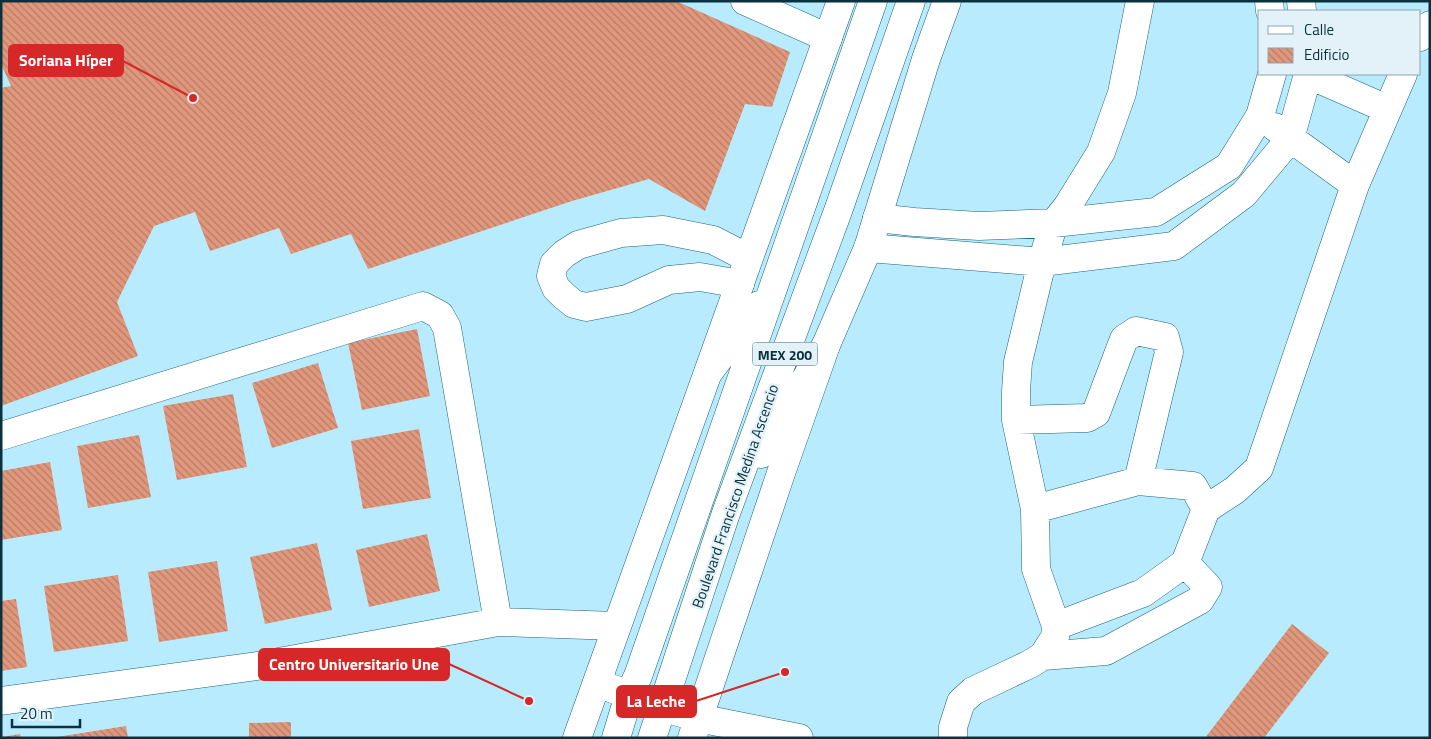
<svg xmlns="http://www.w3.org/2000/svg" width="1431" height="739" font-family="'Titillium Web',sans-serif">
	<defs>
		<pattern id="building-back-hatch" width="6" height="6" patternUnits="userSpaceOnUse" patternTransform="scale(1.25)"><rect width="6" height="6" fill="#e1977b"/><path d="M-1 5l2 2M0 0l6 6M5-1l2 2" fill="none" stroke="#b57c66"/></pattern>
	</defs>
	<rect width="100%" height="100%" fill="#b8ebfe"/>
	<path fill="url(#building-back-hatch)" d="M1 1H676L790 52 772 107 745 104 705 211 649 179 572 201 368 269 351 234 291 254 279 228 210 251 195 212 154 226 117 302 138 356 1 406V88L11 86 1 64Z
		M417 329 430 396 362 410 348 343Z
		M318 363 338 428 272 448 252 383Z
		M233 394 247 467 177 480 163 406Z
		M419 429 431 498 363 509 351 441Z
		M139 435 151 497 88 508 77 446Z
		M50 462 62 530 1 540V471Z
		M427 534 440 591 369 607 356 550Z
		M317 543 332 610 265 624 250 557Z
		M217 561 228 631 159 642 148 572Z
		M118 575 128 641 54 652 44 586Z
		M16 599 27 667 1 671V601Z
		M1292 624 1329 653 1264 738H1205Z
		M291 722V738H249V723Z
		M126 726 128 738H57V737Z
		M20 734 21 738H2V737Z"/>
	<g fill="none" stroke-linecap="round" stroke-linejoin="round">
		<g stroke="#19657a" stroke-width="29">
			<path id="minor" d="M745 1 828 38
				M1269 1 1270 11
				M1301 1 1302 11
				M1420 37 1422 31 1430 25
				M1307 74 1387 109
				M1275 127 1355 185
				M877 218 914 222 979 226 1054 223 1156 212 1229 166 1260 116 1272 74
				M868 248 1042 262 1174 246 1244 194 1290 139 1308 74
				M740 284 700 277 669 280 627 299 586 307 574 304 564 296 556 288 551 276 554 264 564 254 578 245 621 233 663 230 713 240 748 258
				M1016 420 1087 418 1096 413 1124 339 1136 331 1165 337 1169 352 1138 481
				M1 436 423 306 440 315 447 328 498 622
				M1035 509 1138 481 1193 486 1206 509 1185 563 1143 593 1056 626
				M1206 509 1235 490 1259 468 1355 185 1403 74
				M1043 656 1106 651 1200 600 1208 587 1185 563
				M597 683 662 707 698 718 799 738
				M1 701 257 666 498 622 616 626
				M953 738V727L961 702 973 691 1030 664 1043 656 1055 637 1056 626 1036 569 1035 509 1016 420V391L1018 362 1042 262 1054 223 1067 207 1101 152 1122 93 1140 1"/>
		</g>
		<g stroke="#19657a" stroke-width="29">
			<path id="major" d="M577 738 841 1
				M692 738 781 473 826 345 868 248 926 59 947 1"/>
		</g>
		<g stroke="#19657a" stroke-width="29">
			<path id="highway" d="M708 373 759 305
				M761 454 826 345
				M616 738 629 695 638 676 873 1
				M652 738 726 513 838 211 911 1"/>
		</g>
		<use href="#minor" stroke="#fff" stroke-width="28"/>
		<use href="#major" stroke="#fff" stroke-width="28"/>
		<use href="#highway" stroke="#fff" stroke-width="28"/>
	</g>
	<g text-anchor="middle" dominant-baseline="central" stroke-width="4.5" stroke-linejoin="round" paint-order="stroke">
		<rect fill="#e2f2f8" stroke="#4a6c76" stroke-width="1" x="752.5" y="342.5" width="65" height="23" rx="4"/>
		<g font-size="14" font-weight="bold" fill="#09323e">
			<text x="785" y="354">MEX 200</text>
		</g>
		<g font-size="15" fill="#09323e" stroke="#e2f2f8">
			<text transform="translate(735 496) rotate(-71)">Boulevard Francisco Medina Ascencio</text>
		</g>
	</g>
	<path fill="none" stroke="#d62828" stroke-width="2" d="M193 98L123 61M529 701L449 664M785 672L696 701"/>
	<g fill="#d62828" stroke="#e2f2f8" stroke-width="2">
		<circle cx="193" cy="98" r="5"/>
		<circle cx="529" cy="701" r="5"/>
		<circle cx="785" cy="672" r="5"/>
	</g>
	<g fill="#d62828" stroke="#d62828" stroke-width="2">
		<rect x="9" y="45" width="114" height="31" rx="5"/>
		<rect x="259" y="649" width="190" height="31" rx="5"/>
		<rect x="617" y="686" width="79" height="31" rx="5"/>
	</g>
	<g font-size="16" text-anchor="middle" font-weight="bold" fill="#fff">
		<text x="66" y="66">Soriana Híper</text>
		<text x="354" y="670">Centro Universitario Une</text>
		<text x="656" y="707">La Leche</text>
	</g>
	<rect width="1431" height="739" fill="none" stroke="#09323e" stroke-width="5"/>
	<rect x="1258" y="10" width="162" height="65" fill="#e2f2f8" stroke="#8ba5ae"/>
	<rect x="1268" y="26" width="25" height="8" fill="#ffffff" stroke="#8ba5ae"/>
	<text x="1304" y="35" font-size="15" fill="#09323e">Calle</text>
	<rect x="1268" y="48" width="25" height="15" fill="url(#building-back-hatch)" stroke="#8ba5ae"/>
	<text x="1304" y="60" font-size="15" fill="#09323e">Edificio</text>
	<path d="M12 719v8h68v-8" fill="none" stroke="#09323e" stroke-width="2.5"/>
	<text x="20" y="719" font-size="15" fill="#09323e" stroke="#e2f2f8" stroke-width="4" paint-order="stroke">20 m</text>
</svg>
